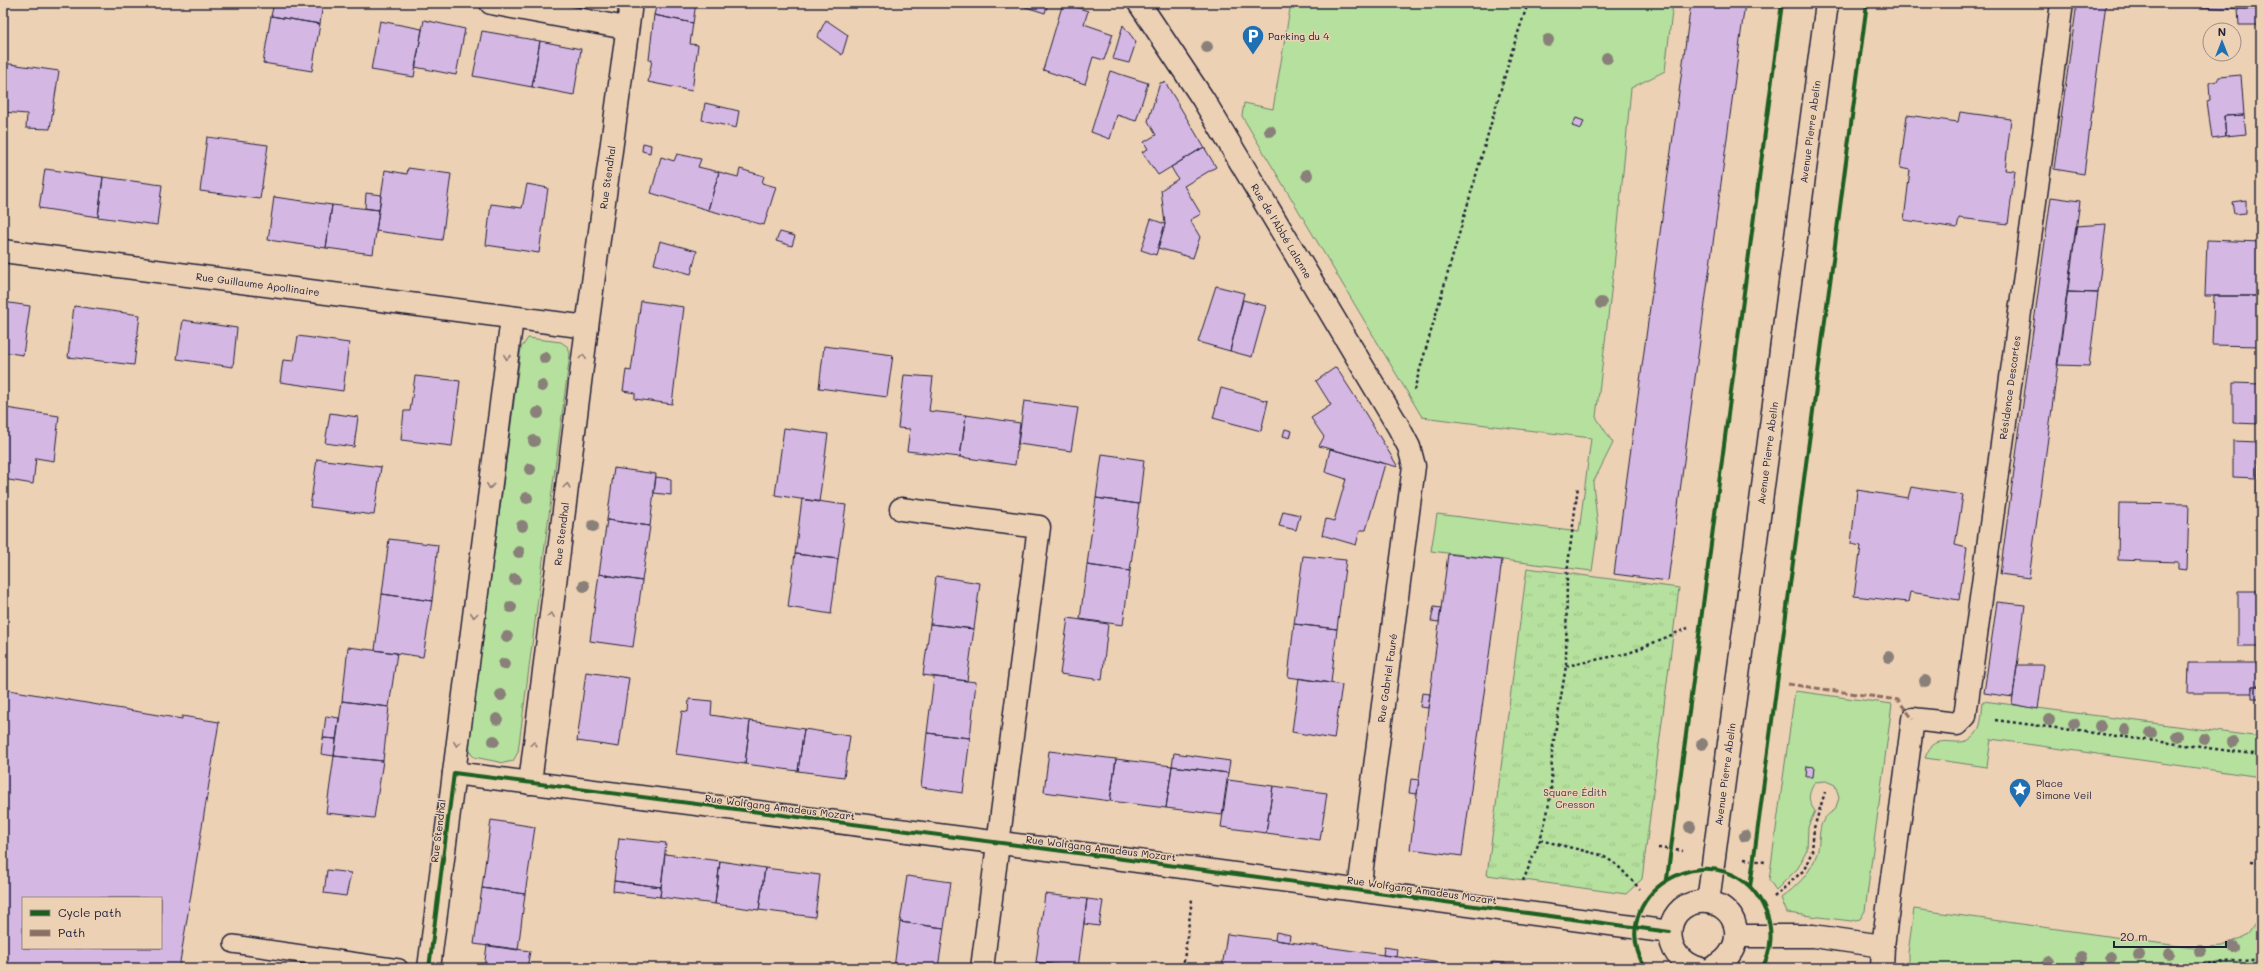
<svg xmlns="http://www.w3.org/2000/svg" width="2264" height="971" font-family="Mali,sans-serif">
	<defs>
		<pattern id="park-tufts" width="24" height="20" patternUnits="userSpaceOnUse"><rect width="24" height="20" fill="#b5e09d"/><path d="M3 7l-1-3M5 7V3M7 7l1-3M15 17l-1-3M17 17v-4M19 17l1-3" fill="none" stroke="#9bc088"/></pattern>
	</defs>
	<rect width="100%" height="100%" fill="#edd1b4"/>
	<filter id="ink" filterUnits="userSpaceOnUse"><feTurbulence type="fractalNoise" baseFrequency=".025" numOctaves="2"/><feDisplacementMap in="SourceGraphic" scale="8" xChannelSelector="R" yChannelSelector="G"/><feConvolveMatrix kernelMatrix="1 2 1 2 8 2 1 2 1" color-interpolation-filters="sRGB"/></filter>
	<g filter="url(#ink)">
		<path fill="#b5e09d" stroke="#6c816c" d="M1291 3H1673L1665 71 1631 88 1614 267 1596 417 1613 443 1593 483 1598 528 1592 571 1431 551 1437 514 1579 532 1591 438 1422 417 1242 116 1244 103 1273 109Z
			M528 338 561 342 568 347 570 354 518 752 513 761 504 763 474 757 471 754 469 744 521 348Z
			M1795 691 1892 704 1865 911 1860 919 1851 921 1787 913 1781 898C1796 887 1812 872 1817 853 1822 834 1815 821 1835 810L1839 798 1835 785 1826 781 1815 782C1808 794 1807 800 1815 811L1808 827 1807 850 1798 868 1776 890 1769 880Z
			M1983 701 2261 737V777L1991 739 1987 767 1925 758C1936 725 1962 756 1977 732 1982 724 1982 711 1983 701Z
			M1914 909 2193 948 2223 946 2248 934 2261 915V967L1908 968V953Z"/>
		<path fill="url(#park-tufts)" stroke="#6c816c" d="M1527 568 1679 588 1642 879 1626 894 1487 875Z"/>
		<path fill="#d5b7e3" stroke="#22223b" fill-rule="evenodd" d="M274 3H323L320 24 271 16Z
			M657 3H696L693 23 654 15Z
			M1013 3H1048L1045 13Z
			M1063 3 1088 11 1084 24 1113 34 1104 60 1093 57 1085 84 1043 70Z
			M1691 3H1745L1668 581 1614 574Z
			M2077 3H2106L2084 174 2054 169Z
			M2175 3H2246V9L2175 6Z
			M2238 9H2261V25H2239Z
			M654 15 693 23 690 44 698 45 692 91 648 82 652 60H649Z
			M271 16 320 24 312 71 263 63Z
			M424 20 465 29 456 75 415 67Z
			M826 20 848 35 842 55 817 37Z
			M380 21 422 29 414 77 371 70Z
			M1123 25 1136 42 1129 63 1113 59Z
			M482 31 540 41 532 87 473 76Z
			M540 41 581 49 574 95 532 87Z
			M3 63 59 71 50 129 26 128 27 114 3 112Z
			M1110 71 1148 83 1136 121 1117 115 1110 139 1091 132Z
			M2241 75 2244 115 2224 116 2226 136 2212 138 2207 101 2210 100 2209 83 2217 81 2219 77Z
			M1165 82 1204 147 1158 175 1142 152 1148 149 1144 142 1156 135 1148 121 1160 83Z
			M705 103 739 111 736 128 702 120Z
			M1960 112 2011 119 2005 170 2015 171 2008 224 1959 218 1957 228 1904 220 1910 170 1900 168 1907 115 1958 122Z
			M2244 115 2246 134 2226 136 2224 116Z
			M1576 118 1584 121 1581 129 1572 126Z
			M207 137 268 145 260 199 200 191Z
			M643 143 651 145 650 153 642 151Z
			M1204 147 1216 167 1184 186 1201 214 1190 220 1200 237 1193 258 1158 248 1165 224 1161 190 1178 179 1171 167Z
			M677 154 701 159 698 167 719 172 708 210 651 193 661 157 674 161Z
			M408 168 451 174 442 240 376 231 385 170 407 174Z
			M45 169 103 177 98 217 39 208Z
			M740 169 764 176 762 183 776 187 764 225 708 210 719 172 738 177Z
			M103 177 162 185 157 225 98 217Z
			M527 184 548 188 539 253 486 245 491 204 522 208Z
			M366 193 381 195 379 210 365 208Z
			M274 197 332 205 326 248 268 240Z
			M2051 197 2080 201 2029 578 2000 574Z
			M2246 200V213L2234 214 2232 202Z
			M332 205 379 210 373 254 326 248Z
			M1151 219 1165 224 1156 255 1141 250Z
			M2106 224 2098 293 2067 292 2076 226Z
			M780 232 795 236 792 246 776 241Z
			M2207 240 2261 242V296H2205Z
			M660 241 697 251 691 274 654 264Z
			M1216 286 1244 293 1230 351 1198 342Z
			M2067 292 2098 293 2089 366 2057 365Z
			M2214 296H2261V346L2212 345Z
			M1243 300 1266 306 1252 357 1230 351Z
			M641 301 684 307 672 404 635 399V393L623 391 626 370 631 371Z
			M3 302 30 306 23 355 3 352Z
			M74 306 140 315 134 365 68 357Z
			M183 320 237 328 233 367 177 359Z
			M298 336 349 343 343 391 280 382 283 360 294 361Z
			M824 346 893 355 887 397 819 388Z
			M1336 367 1359 403 1398 467 1319 446 1324 437 1311 418 1331 405 1316 381Z
			M904 375 933 377 929 411 966 415 960 457 907 451 910 429 898 428Z
			M415 376 460 381 452 446 401 440 404 411H410Z
			M2233 383 2261 384V424L2233 423Z
			M1221 388 1268 401 1261 431 1213 418Z
			M1024 401 1078 408 1071 451 1018 444Z
			M6 408 59 416 54 461 36 458 33 484 3 479V434Z
			M330 413 358 417 354 447 325 443Z
			M966 415 1020 423 1015 465 960 457Z
			M784 428 828 434 819 502 775 495Z
			M1285 429 1292 431 1290 438 1283 436Z
			M2233 441 2258 442 2257 478 2233 477Z
			M2258 442H2261V498H2257Z
			M1330 449 1385 464 1366 530H1360L1356 545 1322 535 1326 519 1334 521 1346 479 1325 472Z
			M1102 454 1144 460 1139 504 1096 498Z
			M317 459 381 467 374 515 310 507Z
			M614 468 656 474 650 526 607 520Z
			M656 477 671 479V495L654 493Z
			M1911 487 1963 495 1955 545 1967 548 1959 600 1910 592 1908 602 1854 596 1861 546 1851 544 1857 490 1908 498Z
			M1096 498 1139 504 1130 571 1087 565Z
			M802 499 846 505 838 559 795 554Z
			M2119 503 2189 504 2187 570 2178 569V562L2118 560Z
			M1283 511 1300 515 1296 530 1279 526Z
			M607 520 650 526 642 581 599 574Z
			M389 539 438 545 432 601 382 594Z
			M795 554 838 559 831 614 788 607Z
			M1448 554 1502 560 1462 856 1410 849Z
			M1303 556 1346 560 1337 629 1294 624Z
			M1087 565 1130 571 1123 625 1080 619Z
			M599 574 642 581 633 647 590 641Z
			M936 576 980 583 974 629 930 624Z
			M2238 591H2261V646H2238Z
			M382 594 432 601 423 657 375 650Z
			M1997 602 2025 605 2013 697 1984 693Z
			M1434 607 1441 608 1439 622 1431 621Z
			M1068 618 1108 624 1102 680 1060 674Z
			M930 624 974 629 967 681 923 675Z
			M1294 624 1337 629 1331 683 1288 677Z
			M348 647 397 653 389 707 342 701Z
			M2189 663H2261V686H2252V693H2188Z
			M2017 665H2044L2038 709 2012 704Z
			M586 672 629 678 619 747 577 741Z
			M934 677 976 682 970 738 927 733Z
			M1299 678 1342 685 1334 739 1292 732Z
			M2252 686H2261V698H2252Z
			M3 689 182 719V716L219 722 179 968H3ZM23 898H161V948H23Z
			M1422 693 1430 694 1428 708 1420 707Z
			M689 699 712 701 711 715 750 721 745 764 676 754 682 711 688 712Z
			M342 701 389 707 383 761 334 756Z
			M326 716 339 718 336 739 323 738Z
			M750 721 804 729 798 771 745 764Z
			M804 729 850 736 844 777 798 771Z
			M927 733 970 738 963 793 921 787Z
			M323 738 336 739 334 756 321 754Z
			M1049 751 1116 759 1110 801 1044 792Z
			M1174 753 1230 761 1228 773 1172 766Z
			M334 756 383 761 374 818 326 813Z
			M1116 759 1172 766 1166 808 1110 801Z
			M1172 766 1228 773 1222 815 1166 808Z
			M1807 766 1814 767 1813 777H1806Z
			M1411 779 1419 780 1417 794 1409 793Z
			M1228 780 1273 786 1266 833 1221 827Z
			M1273 786 1327 793 1320 840 1266 833Z
			M491 820 535 827 525 894 482 888Z
			M619 838 666 843 661 887 614 881Z
			M665 854 720 861 715 904 660 897Z
			M720 861 765 868 759 910 715 904Z
			M765 868 820 875 815 917 759 910Z
			M327 870 351 873 346 896 324 893Z
			M907 876 951 882 944 928 900 922Z
			M614 881 661 887 660 897 613 891Z
			M482 888 525 894 518 950 474 944Z
			M1045 894 1087 899 1078 968 1036 962Z
			M1087 899 1103 901 1099 926 1084 924Z
			M900 922 944 928 938 968H894Z
			M1276 932 1290 935 1289 942 1275 940Z
			M1227 934 1275 940 1478 968H1222Z
			M487 945 530 951 527 968H484Z
			M1384 947 1397 949 1396 957 1383 955Z
			M1036 962 1078 968H1035Z
			M1492 962 1505 963V968H1491Z"/>
		<g fill="none" stroke-linecap="round" stroke-linejoin="round">
			<g stroke="#22223b" stroke-width="20">
				<path id="service" d="M233 944 399 968"/>
			</g>
			<g stroke="#22223b" stroke-width="25">
				<g id="minor">
					<path d="M491 3 626 28"/>
					<path id="s1" d="M1139 3 1203 99 1398 426 1409 447 1414 466 1359 890"/>
					<path id="s2" d="M3 251 587 327 631 3"/>
					<path d="M901 509 1039 527 982 968"/>
					<path d="M454 773 512 318"/>
					<path id="s3" d="M530 783 587 327"/>
					<path d="M1737 936H1813L1883 946 1882 968"/>
					<path id="s4" d="M1883 946 1913 719 1957 724 1965 716 2062 3"/>
					<path d="M429 968 454 773 1040 848 1670 932"/>
				</g>
			</g>
			<g stroke="#22223b" stroke-width="25">
				<g id="secondary">
					<path id="s5" d="M1708 902 1827 3"/>
					<path d="M1698 968C1661 959 1661 906 1699 902 1740 899 1751 951 1712 968"/>
				</g>
			</g>
			<path stroke="#22223b" stroke-width="2.5" stroke-dasharray="3 3" stroke-linecap="butt" d="M1414 390 1512 51 1528 3
				M1566 666 1629 653 1688 628
				M1995 720 2261 755
				M1540 840 1601 855 1616 864 1640 889
				M1658 848 1683 851
				M1744 859 1765 862
				M2251 861 2261 862
				M1523 881 1540 840 1547 815 1551 791 1552 752 1566 666 1567 573 1578 486
				M1774 897 1804 870 1812 851 1814 828 1825 792
				M1183 968 1192 899
				M2173 968 2261 958"/>
			<use href="#service" stroke="#edd1b4" stroke-width="17"/>
			<use href="#minor" stroke="#edd1b4" stroke-width="22"/>
			<use href="#secondary" stroke="#edd1b4" stroke-width="22"/>
			<path stroke="#8d6e63" stroke-width="3" stroke-dasharray="6 3" stroke-linecap="butt" d="M1788 684 1898 700 1913 719"/>
			<g stroke="#edd1b4" stroke-width="6">
				<path id="cycleway" d="M1667 879 1782 3
					M1750 887 1867 3
					M429 968 454 773 1040 848 1670 932
					M1645 968C1599 887 1730 823 1766 912 1773 930 1772 951 1762 968"/>
			</g>
			<use href="#cycleway" stroke="#1b5e20" stroke-width="4"/>
		</g>
		<g fill="#89807a">
			<circle cx="1548" cy="40" r="6"/>
			<circle cx="1207" cy="47" r="6"/>
			<circle cx="1607" cy="58" r="6"/>
			<circle cx="1270" cy="131" r="6"/>
			<circle cx="1307" cy="175" r="6"/>
			<circle cx="1601" cy="303" r="6"/>
			<circle cx="545" cy="358" r="6"/>
			<circle cx="542" cy="386" r="6"/>
			<circle cx="538" cy="413" r="6"/>
			<circle cx="534" cy="441" r="6"/>
			<circle cx="530" cy="469" r="6"/>
			<circle cx="527" cy="498" r="6"/>
			<circle cx="522" cy="526" r="6"/>
			<circle cx="593" cy="526" r="6"/>
			<circle cx="519" cy="552" r="6"/>
			<circle cx="515" cy="579" r="6"/>
			<circle cx="584" cy="586" r="6"/>
			<circle cx="511" cy="607" r="6"/>
			<circle cx="507" cy="637" r="6"/>
			<circle cx="1889" cy="657" r="6"/>
			<circle cx="504" cy="664" r="6"/>
			<circle cx="1925" cy="681" r="6"/>
			<circle cx="501" cy="695" r="6"/>
			<circle cx="497" cy="719" r="6"/>
			<circle cx="2049" cy="720" r="6"/>
			<circle cx="2074" cy="724" r="6"/>
			<circle cx="2100" cy="726" r="6"/>
			<circle cx="2125" cy="730" r="6"/>
			<circle cx="2151" cy="733" r="6"/>
			<circle cx="2177" cy="736" r="6"/>
			<circle cx="2204" cy="739" r="6"/>
			<circle cx="494" cy="741" r="6"/>
			<circle cx="2233" cy="742" r="6"/>
			<circle cx="1702" cy="744" r="6"/>
			<circle cx="1690" cy="827" r="6"/>
			<circle cx="1745" cy="836" r="6"/>
			<circle cx="2233" cy="947" r="6"/>
			<circle cx="2200" cy="951" r="6"/>
			<circle cx="2169" cy="954" r="6"/>
			<circle cx="2139" cy="955" r="6"/>
			<circle cx="2111" cy="957" r="6"/>
			<circle cx="2081" cy="958" r="6"/>
			<circle cx="2049" cy="961" r="6"/>
		</g>
		<defs><path id="oneway-chevron" d="M-2-3.5L2.5 0L-2 3.5" fill="none" stroke-width="1.6" stroke-linecap="round" stroke-linejoin="round"/></defs>
		<g stroke="#887a78">
			<use href="#oneway-chevron" transform="translate(507 357) rotate(97)"/>
			<use href="#oneway-chevron" transform="translate(583 357) rotate(-83)"/>
			<use href="#oneway-chevron" transform="translate(490 486) rotate(97)"/>
			<use href="#oneway-chevron" transform="translate(567 486) rotate(-83)"/>
			<use href="#oneway-chevron" transform="translate(474 615) rotate(97)"/>
			<use href="#oneway-chevron" transform="translate(551 615) rotate(-83)"/>
			<use href="#oneway-chevron" transform="translate(457 744) rotate(97)"/>
			<use href="#oneway-chevron" transform="translate(534 744) rotate(-83)"/>
		</g>
	</g>
	<defs>
		<g id="parking-pin" transform="scale(1.15)"><path d="M0 17L-7.5 6A9.5 9.5 0 1 1 7.5 6Z" fill="#1f6fb2" stroke="#edd1b4"/><path d="M-3.5-5.5H1a3.5 3.5 0 0 1 0 7H-1V5.5H-3.5ZM-1-3.4V-.6H.8a1.4 1.4 0 0 0 0-2.8Z" fill="#fff"/></g>
		<g id="sight-pin" transform="scale(1.15)"><path d="M0 17L-7.5 6A9.5 9.5 0 1 1 7.5 6Z" fill="#1f6fb2" stroke="#edd1b4"/><path d="M0-6L1.8-2.2L6-1.7L2.9 1.2L3.7 5.4L0 3.3L-3.7 5.4L-2.9 1.2L-6-1.7L-1.8-2.2Z" fill="#fff"/></g>
	</defs>
	<g fill-rule="evenodd">
		<use href="#parking-pin" x="1253" y="36"/>
		<use href="#sight-pin" x="2020" y="789"/>
	</g>
	<g text-anchor="middle" dominant-baseline="central" stroke-width="3" stroke-linejoin="round" paint-order="stroke">
		<g font-size="10" fill="#22223b" stroke="#edd1b4" text-anchor="start">
			<text x="1268" y="36">Parking du 4</text>
			<text x="2036" y="783">Place<tspan x="2036" dy="12">Simone Veil</tspan></text>
		</g>
		<g font-size="10" fill="#22223b" stroke="#edd1b4">
			<text stroke="none"><textPath href="#s5" startOffset="777">Avenue Pierre Abelin</textPath></text>
			<text stroke="none"><textPath href="#s2" startOffset="740">Rue Stendhal</textPath></text>
			<text stroke="none"><textPath href="#s1" startOffset="269">Rue de l'Abbé Lalanne</textPath></text>
			<text stroke="none"><textPath href="#s2" startOffset="257">Rue Guillaume Apollinaire</textPath></text>
			<text stroke="none"><textPath href="#s4" startOffset="616">Résidence Descartes</textPath></text>
			<text stroke="none"><textPath href="#s5" startOffset="453">Avenue Pierre Abelin</textPath></text>
			<text stroke="none"><textPath href="#s3" startOffset="251">Rue Stendhal</textPath></text>
			<text transform="translate(1387 678) rotate(-82)">Rue Gabriel Fauré</text>
			<text stroke="none"><textPath href="#s5" startOffset="129">Avenue Pierre Abelin</textPath></text>
			<text transform="translate(780 807) rotate(7)">Rue Wolfgang Amadeus Mozart</text>
			<text transform="translate(438 831) rotate(-83)">Rue Stendhal</text>
			<text transform="translate(1101 848) rotate(7)">Rue Wolfgang Amadeus Mozart</text>
			<text transform="translate(1422 890) rotate(8)">Rue Wolfgang Amadeus Mozart</text>
		</g>
		<g font-size="10" fill="#383e4a" stroke="#edd1b4">
			<text x="1575" y="792">Square Édith<tspan x="1575" dy="12">Cresson</tspan></text>
		</g>
	</g>
	<rect width="2264" height="971" fill="none" stroke="#edd1b4" stroke-width="16"/>
	<rect x="8" y="8" width="2248" height="955" fill="none" stroke="#22223b" stroke-width="1.5" filter="url(#ink)"/>
	<rect x="22" y="897" width="140" height="52" fill="#edd1b4" stroke="#9c8b84"/>
	<rect x="30" y="910" width="20" height="6" fill="#1b5e20" stroke="#9c8b84"/>
	<text x="58" y="917" font-size="12" fill="#22223b">Cycle path</text>
	<rect x="30" y="930" width="20" height="6" fill="#8d6e63" stroke="#9c8b84"/>
	<text x="58" y="937" font-size="12" fill="#22223b">Path</text>
	<g transform="translate(2222 42)"><circle r="19" fill="#edd1b4" stroke="#9c8b84"/>
	<path d="M0-3L7 15L0 10L-7 15Z" fill="#1f6fb2"/>
	<text y="-6" font-size="11" font-weight="bold" text-anchor="middle" fill="#22223b">N</text>
	</g>
	<path d="M2114 941v6h112v-6" fill="none" stroke="#22223b" stroke-width="2"/>
	<text x="2120" y="941" font-size="12" fill="#22223b" stroke="#edd1b4" stroke-width="3" paint-order="stroke">20 m</text>
</svg>
